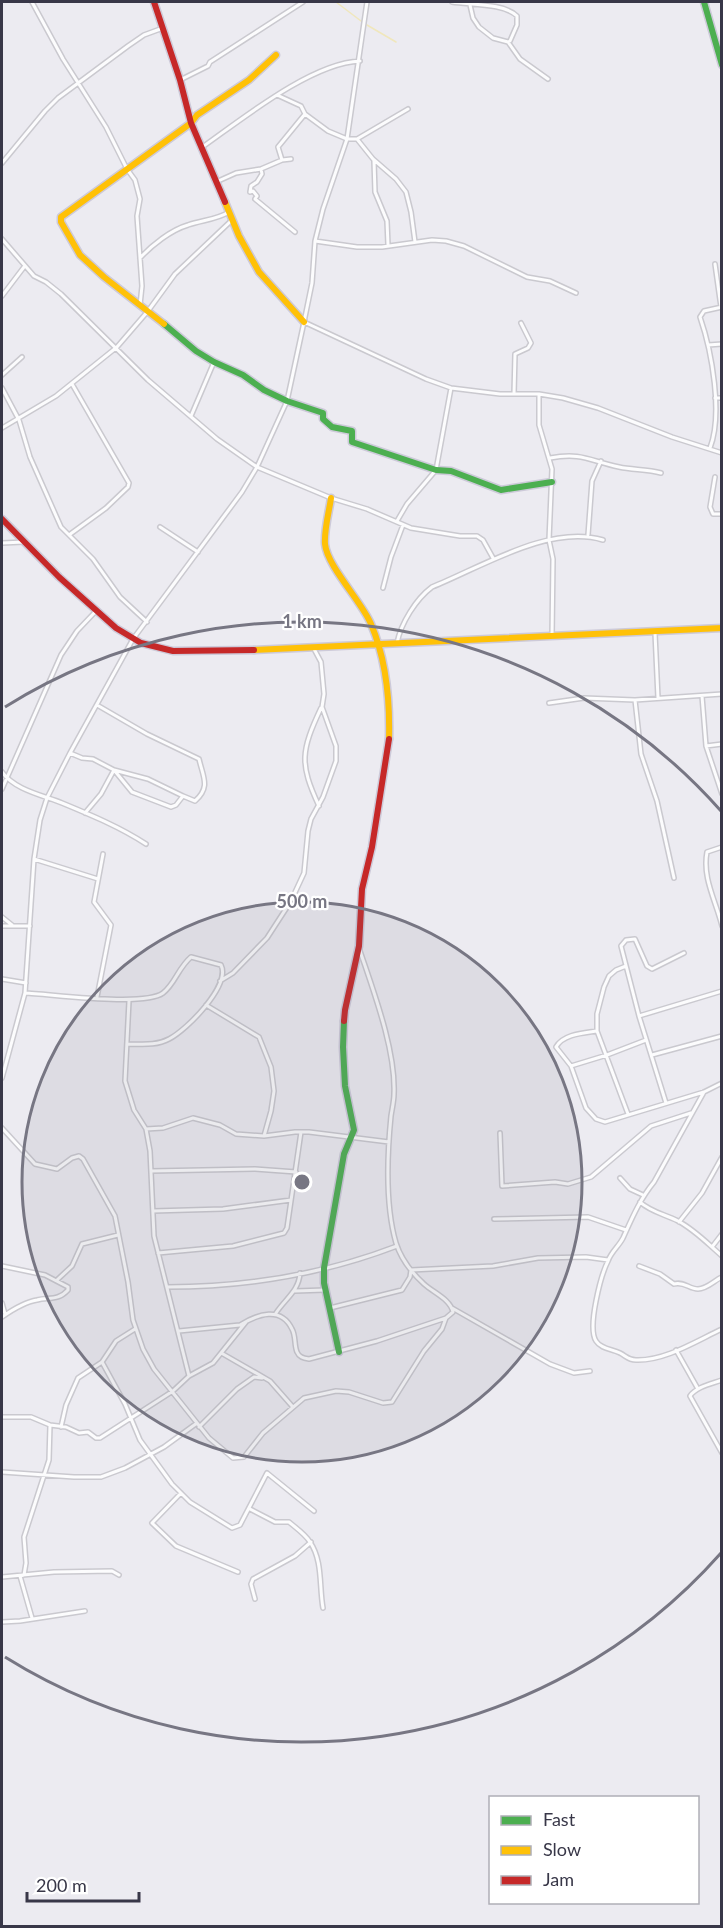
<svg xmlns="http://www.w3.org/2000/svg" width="723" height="1928" font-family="Lato,sans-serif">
	<rect width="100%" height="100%" fill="#ecebf1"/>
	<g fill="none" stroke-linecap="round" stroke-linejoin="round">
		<path stroke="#f0e7bc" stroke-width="1.5" d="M336 2 361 21
			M367 25 396 42"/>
		<g stroke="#cac9cf" stroke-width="6">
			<path id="street" d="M32 2 63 59 106 127 127 169 135 180 140 199 137 216 142 286 140 305
				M367 2 347 139 323 209 315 241 312 283 304 322 426 379 451 388 500 394H539L563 398 598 408 672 437 722 453
				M452 2C470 5 504 3 517 16V25L510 41 508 42
				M470 5 473 18 479 27 493 38 508 42 520 59 548 79
				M180 80 208 66 210 62 303 2
				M277 95 301 106 305 114 328 131 347 139H357L408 109
				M357 139 373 159 396 179 406 192 411 212 415 242
				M201 148C241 120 311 63 360 61
				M282 160 278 147 305 114
				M374 161 375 192 387 221 388 245
				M2 163 45 111 58 98 128 46 144 35 163 28
				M261 169 262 174 257 182 251 186 250 192 253 191 257 196 255 199 295 232
				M216 182 236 173 261 169 282 160 291 159
				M2 239 34 276 46 282 61 294 148 380 217 439 257 467 331 498 367 509 411 528 460 536H477L483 540 493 558
				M315 241 357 247H382L432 240 446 241 464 246 527 277 550 281 576 293
				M140 258C152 245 171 230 188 225 202 220 216 220 229 212
				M715 264 721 307
				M2 296 24 267
				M708 345 722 344
				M2 375 22 357
				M2 388 19 420 30 457 61 527 93 559 120 597 147 622
				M514 394 515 354 528 348 531 343 521 323
				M539 394V425L552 469 549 540 553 559 552 637
				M715 398H722
				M191 416 214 362
				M2 428 56 396 117 347 148 311 175 274 232 220
				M710 448C723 414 712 352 700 317L704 311 722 307
				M550 458C582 452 590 461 619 467 633 470 647 469 661 473
				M715 477 710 507 713 514H722
				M397 521 407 504 436 470 451 388
				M160 527 198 552
				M69 535 106 508 128 487 129 483 72 384
				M588 535 592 481 601 461
				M2 543 24 542
				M383 588 391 557 403 525
				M655 633 658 698
				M397 643C401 623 416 599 432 587 482 567 549 524 603 540
				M702 696 706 746 722 794
				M635 700 641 754 657 801 674 878
				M549 703 584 698 635 700 722 694
				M706 746 722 744
				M70 753 82 758 93 759 114 770 132 792 171 807 176 805 183 796 195 801C211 787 203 777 199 759L147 734 97 705
				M2 772C15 790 42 795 62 803 91 815 120 827 146 844
				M2 789 61 655 77 631 96 611
				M319 806C299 763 301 751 321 708
				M85 813 101 794 114 770 148 779 183 796
				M722 847 707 852C702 878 716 901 722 926
				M34 859 98 879
				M2 917 12 925
				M2 926H30
				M626 966 616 970 609 976 604 987 597 1014V1031L628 1114
				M2 979 26 983
				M220 981 233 973 267 938 291 901 304 873 308 831 311 819 323 797 336 761V746L322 707 324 694 321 662 313 647
				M25 993C52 994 144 1007 163 993 175 984 178 968 191 957L221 965C231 985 187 1030 169 1039 156 1046 142 1044 127 1044
				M97 997 111 925 94 902 103 854
				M129 1001 125 1081 134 1110 146 1129 150 1151 154 1236 189 1376
				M206 1005 259 1037 271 1067 274 1091 271 1111 264 1136
				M639 1016 722 991
				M597 1031C584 1033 563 1034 556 1047L571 1066 586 1108 596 1119 605 1122 704 1092 722 1083
				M652 1055 722 1036
				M571 1066 607 1055 646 1040
				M2 1078 25 993 34 859 40 820 47 798 70 753 133 639 242 492 257 467 287 401 304 322
				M704 1092 654 1182C640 1199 632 1218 623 1238 619 1246 611 1252 608 1261 601 1275 587 1327 596 1341 601 1349 612 1349 620 1353 626 1356 628 1360 636 1360 665 1361 696 1341 722 1329
				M666 1103 639 1016 621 946 626 940 635 939 647 966 652 969 684 953
				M2 1128 35 1164 57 1169 72 1158 79 1156 83 1159 115 1216 128 1282 133 1320 143 1349 154 1369 209 1438 233 1458 244 1457 263 1433 304 1398 336 1391 349 1392 383 1403 392 1402 424 1351 442 1329 446 1318
				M146 1129 163 1128 193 1118 220 1125 236 1134 264 1136 295 1132H309L389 1142
				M500 1133 502 1186 555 1182 568 1184 591 1177 651 1126 691 1113
				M151 1171 255 1169 296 1172
				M620 1178 630 1189 643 1195
				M640 1202C651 1212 664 1214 678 1221 695 1230 707 1243 722 1256
				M153 1211 223 1209 291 1200
				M494 1219 588 1217 626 1230
				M679 1222 702 1193 722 1157
				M712 1247 722 1234
				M158 1253 233 1246 284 1233 287 1228 301 1132
				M2 1266 45 1275 68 1287V1290C58 1301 49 1297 37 1300 24 1302 12 1310 2 1317
				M639 1266 660 1274 674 1284C684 1281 689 1289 698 1289 707 1289 715 1280 722 1277
				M57 1280 72 1266 82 1244 118 1235
				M167 1287C245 1287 324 1274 397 1246
				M295 1291 325 1290
				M2 1303 5 1314
				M330 1308 402 1290 410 1277 411 1270 493 1266 538 1258 586 1257 608 1260
				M452 1308 550 1364 574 1373 590 1371
				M276 1313C285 1299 299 1291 300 1273
				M135 1329 116 1341 102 1362 125 1404 140 1440 172 1484 190 1502 232 1528 240 1525 267 1473 314 1511
				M179 1331 240 1325C258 1314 281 1306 292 1329 296 1336 294 1345 297 1352 299 1357 303 1358 309 1359L377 1341 446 1318 453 1312C450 1299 434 1293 424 1284 412 1273 401 1259 396 1243 385 1205 387 1156 391 1116 392 1109 394 1101 394 1094 396 1050 373 990 359 948
				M676 1350 698 1389
				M223 1354 270 1381 292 1406
				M722 1380C711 1384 696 1387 690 1396L722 1453
				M2 1417H31L50 1425 66 1427 79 1433 88 1432 96 1438H100L173 1391 189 1376 213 1363 246 1322
				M61 1427 66 1405 78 1378 102 1362
				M199 1427 237 1389 254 1377 262 1378
				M2 1472 74 1477H101L125 1468 164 1447 197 1423
				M181 1493 152 1523 176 1546 238 1572
				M250 1509 275 1522H289C296 1528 305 1534 310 1542 323 1561 319 1586 323 1608
				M2 1577 54 1572 112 1571 119 1575
				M255 1599 251 1584 253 1579 295 1556 311 1542
				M32 1618 20 1576 24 1575 26 1563 24 1537 49 1460 50 1425
				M2 1622 20 1621 85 1611"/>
		</g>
		<g stroke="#cdcad9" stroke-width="9">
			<path id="fast" d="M704 2 722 65
				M164 324 196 351 214 362 243 375 264 390 287 401 323 413V419L332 427 352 431V442L436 470 451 471 501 490 552 482
				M339 1352 324 1283V1268L344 1154 354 1130 345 1086 343 1047 344 1021"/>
		</g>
		<g stroke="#cdcad9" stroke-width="9">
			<path id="slow" d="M225 202 239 236 259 272 304 322
				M164 324 104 277 80 255 61 222V217L191 123 197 115 249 80 276 55
				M331 498C329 512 324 530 325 544 327 566 362 602 371 624 386 659 390 701 389 739
				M254 650 722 628"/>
		</g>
		<g stroke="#cdcad9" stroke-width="9">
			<path id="jam" d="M154 2 180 80 191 123 225 202
				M2 519 59 577 116 628 141 643 173 651 254 650
				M344 1021 345 1010 359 946 362 889 372 847 389 739"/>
		</g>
		<use href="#street" stroke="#fcfcfd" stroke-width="3"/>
		<use href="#fast" stroke="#4caf50" stroke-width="6"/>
		<use href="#slow" stroke="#ffc107" stroke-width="6"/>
		<use href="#jam" stroke="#c62828" stroke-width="6"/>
	</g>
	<circle cx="302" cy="1182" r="280" fill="#777683" fill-opacity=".12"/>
	<g fill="none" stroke="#777683" stroke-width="3">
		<circle cx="302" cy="1182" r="280"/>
		<path d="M721 1553A560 560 0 0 1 5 1657M5 707A560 560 0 0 1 721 811"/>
	</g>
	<circle cx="302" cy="1182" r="9" fill="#777683" stroke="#fff" stroke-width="3"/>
	<g font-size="18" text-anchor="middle" font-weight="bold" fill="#777683" stroke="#fff" stroke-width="4.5" stroke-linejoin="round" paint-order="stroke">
		<text x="302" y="628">1 km</text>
		<text x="302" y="908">500 m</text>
	</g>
	<rect width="723" height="1928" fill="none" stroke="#383748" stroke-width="6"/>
	<rect x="489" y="1796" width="210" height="108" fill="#ffffff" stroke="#afafb6" stroke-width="1.5"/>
	<rect x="501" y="1816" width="30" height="9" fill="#4caf50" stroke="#afafb6" stroke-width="1.5"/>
	<text x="543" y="1826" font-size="18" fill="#383748">Fast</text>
	<rect x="501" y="1846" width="30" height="9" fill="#ffc107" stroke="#afafb6" stroke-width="1.5"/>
	<text x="543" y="1856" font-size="18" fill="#383748">Slow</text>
	<rect x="501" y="1876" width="30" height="9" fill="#c62828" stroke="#afafb6" stroke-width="1.5"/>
	<text x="543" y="1886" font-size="18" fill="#383748">Jam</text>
	<path d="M27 1892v9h112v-9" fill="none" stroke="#383748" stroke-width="3"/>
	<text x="36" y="1892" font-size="18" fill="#383748" stroke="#ffffff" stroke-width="4.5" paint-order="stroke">200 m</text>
</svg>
